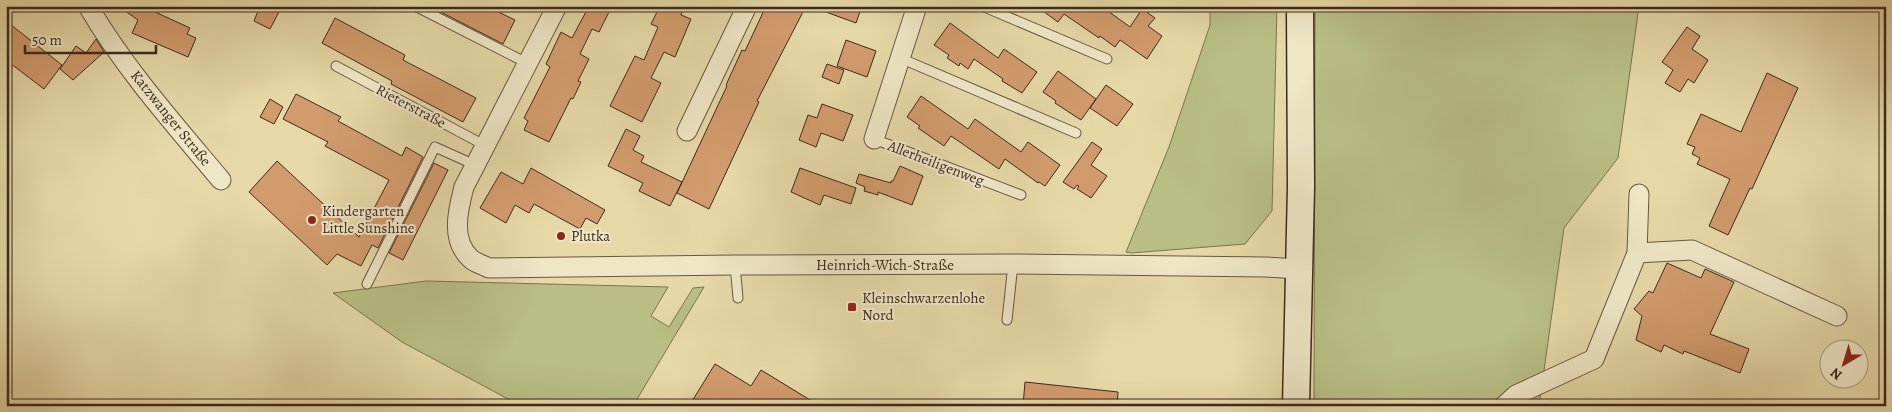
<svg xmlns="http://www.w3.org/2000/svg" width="1892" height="412" font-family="Alegreya,serif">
	<rect width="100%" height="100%" fill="#e6d8a7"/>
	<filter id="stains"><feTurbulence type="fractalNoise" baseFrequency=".004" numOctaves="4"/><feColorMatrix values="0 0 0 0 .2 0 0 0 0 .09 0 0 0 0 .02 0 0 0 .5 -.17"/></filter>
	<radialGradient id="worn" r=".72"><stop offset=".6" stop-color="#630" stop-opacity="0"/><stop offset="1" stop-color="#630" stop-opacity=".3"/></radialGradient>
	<path fill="#b8be85" stroke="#7b7452" d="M1210 6H1277L1272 211 1245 244 1131 253 1126 252 1169 147 1210 25Z
		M1315 6H1639L1618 158 1564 228 1539 406H1314Z
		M426 281 668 287 651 316 669 327 693 288 704 287 633 406H521L402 342 333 293Z"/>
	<path fill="#d29b6d" stroke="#3e291f" d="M118 6H142L190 28 187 34 196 38 188 57 132 33 138 20Z
		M260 6H282L270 29 254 21Z
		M429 6H486L515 20 503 44Z
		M589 6H612L599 32 592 29 580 54 589 59 578 81 581 82 573 99 571 98 549 142 524 130 528 121 524 118 550 67 546 64 561 32 572 38Z
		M660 6H685L681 15 691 19 675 57 664 52 651 78 661 83 642 122 610 106 635 56 644 60 658 27 651 24Z
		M766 6H806L757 101 759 102 709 209 677 193 727 86 726 85 742 50 745 51Z
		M815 6H862L856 23 815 8Z
		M1036 6H1101L1130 27 1142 9 1155 18 1148 26 1162 36 1147 59 1120 40 1115 47 1100 36 1099 38 1064 14 1058 22Z
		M335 18 405 55 403 60 476 98 463 122 391 84 392 81 322 43Z
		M6 21 62 65 44 89 6 60Z
		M950 23 998 58 1004 49 1037 72 1022 93 1002 81 1003 79 974 59 968 69 960 63 959 66 947 58 949 55 934 45Z
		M1687 27 1700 36 1692 49 1708 60 1694 83 1688 79 1680 92 1665 83 1673 70 1662 62Z
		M96 39 104 52 73 80 60 69 76 46 86 53Z
		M846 40 876 51 867 77 837 66Z
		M827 64 844 70 839 84 822 77Z
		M1058 71 1096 99 1081 120 1055 103 1056 101 1043 92Z
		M1767 73 1798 88 1752 189 1750 188 1728 235 1709 226 1730 179 1697 164 1700 158 1692 154 1695 147 1687 144 1701 114 1741 132Z
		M1106 85 1133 104 1117 126 1090 108Z
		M296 94 341 117 338 121 402 156 406 147 423 157 378 248 372 245 361 266 337 254 327 265 249 192 277 161 359 237 389 180 325 146 328 142 283 119Z
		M921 96 968 129 975 119 1021 152 1028 142 1060 165 1045 186 1039 182 1038 183 1005 159 999 169 951 136 944 146 918 128 920 126 907 117Z
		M270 99 283 107 274 124 260 117Z
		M822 104 853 115 843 141 821 133 816 147 799 140 808 115 817 118Z
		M626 129 640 136 633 150 644 156 641 162 682 182 670 206 639 191 643 183 608 166Z
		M1092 142 1102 149 1091 165 1107 176 1091 198 1077 189 1079 186 1077 185 1074 189 1063 182Z
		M434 163 448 170 403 260 389 253Z
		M900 166 923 176 912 205 878 192V195L864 191 865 187 856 183 859 174 891 183V181H893Z
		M531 168 605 210 597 224 586 218 580 229 534 204 529 213 515 205 506 223 480 208 501 172 523 184Z
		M800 168 856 188 851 204 824 195 820 205 791 192Z
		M1667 263 1701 278 1705 269 1734 282 1710 334 1749 349 1740 373 1684 351 1683 354 1664 345 1661 352 1636 340 1642 316 1634 309 1649 291 1653 293Z
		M715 364 751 386 761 370 820 406H689Z
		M1025 382 1118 392 1117 406H1023Z"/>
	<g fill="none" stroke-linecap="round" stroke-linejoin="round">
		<g stroke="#685541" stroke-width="11">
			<path id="service" d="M415 6 527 63
				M982 6 1107 59
				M900 58 1076 133
				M336 66 486 146
				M874 139 1021 195
				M735 265 738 298
				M367 284 435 147 475 165
				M1007 320 1013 264"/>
		</g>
		<g stroke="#685541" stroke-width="21">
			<path id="minor" d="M88 6C125 69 174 124 221 180
				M557 6 464 187C458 210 450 240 471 259 476 263 483 265 489 268L735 265 1013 264 1266 267 1299 269
				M687 131 747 6
				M874 139 917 6
				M1637 253 1639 194
				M1504 406 1516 395 1594 359 1637 253 1692 250 1837 316"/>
		</g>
		<g stroke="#3e291f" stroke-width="29">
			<path id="secondary" d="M1296 406 1301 187 1300 6"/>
		</g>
		<use href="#service" stroke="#efe6c6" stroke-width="9"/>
		<use href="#minor" stroke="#efe6c6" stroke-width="19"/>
		<use href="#secondary" stroke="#efe6c6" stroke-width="26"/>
	</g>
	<g fill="#8f2418" stroke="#efe6c6" stroke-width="2">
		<circle cx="312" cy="220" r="5"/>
		<circle cx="561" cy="236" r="5"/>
		<rect x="847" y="302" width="10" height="10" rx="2.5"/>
	</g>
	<g text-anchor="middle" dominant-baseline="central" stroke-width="4" stroke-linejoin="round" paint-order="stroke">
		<g font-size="15" fill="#3e291f" stroke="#efe6c6">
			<text transform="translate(411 106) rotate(28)">Rieterstraße</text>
			<text transform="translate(171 118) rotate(51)">Katzwanger Straße</text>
			<text transform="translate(936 163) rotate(21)">Allerheiligenweg</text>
			<text x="885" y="265">Heinrich-Wich-Straße</text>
		</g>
		<g font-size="15" fill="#3e291f" stroke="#efe6c6" text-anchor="start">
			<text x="322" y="211">Kindergarten<tspan x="322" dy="17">Little Sunshine</tspan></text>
			<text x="571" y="236">Plutka</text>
			<text x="862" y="298">Kleinschwarzenlohe<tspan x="862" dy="17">Nord</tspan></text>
		</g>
	</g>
	<rect width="1892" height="412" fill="none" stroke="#e6d8a7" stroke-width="25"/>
	<rect x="8" y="8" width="1877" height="397" fill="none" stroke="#3e291f" stroke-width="2.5"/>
	<rect x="12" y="12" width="1867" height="387" fill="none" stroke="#3e291f"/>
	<g transform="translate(1844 364) rotate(218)"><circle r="24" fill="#efe6c6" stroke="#a89a83"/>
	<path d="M0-4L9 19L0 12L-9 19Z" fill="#8f2418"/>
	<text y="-8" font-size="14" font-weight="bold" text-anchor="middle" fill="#3e291f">N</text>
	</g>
	<path d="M25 45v8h131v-8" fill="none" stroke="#3e291f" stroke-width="2.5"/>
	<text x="32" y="45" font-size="15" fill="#3e291f" stroke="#efe6c6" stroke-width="4" paint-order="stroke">50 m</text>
	<rect width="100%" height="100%" filter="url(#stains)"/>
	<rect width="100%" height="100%" fill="url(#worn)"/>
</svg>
